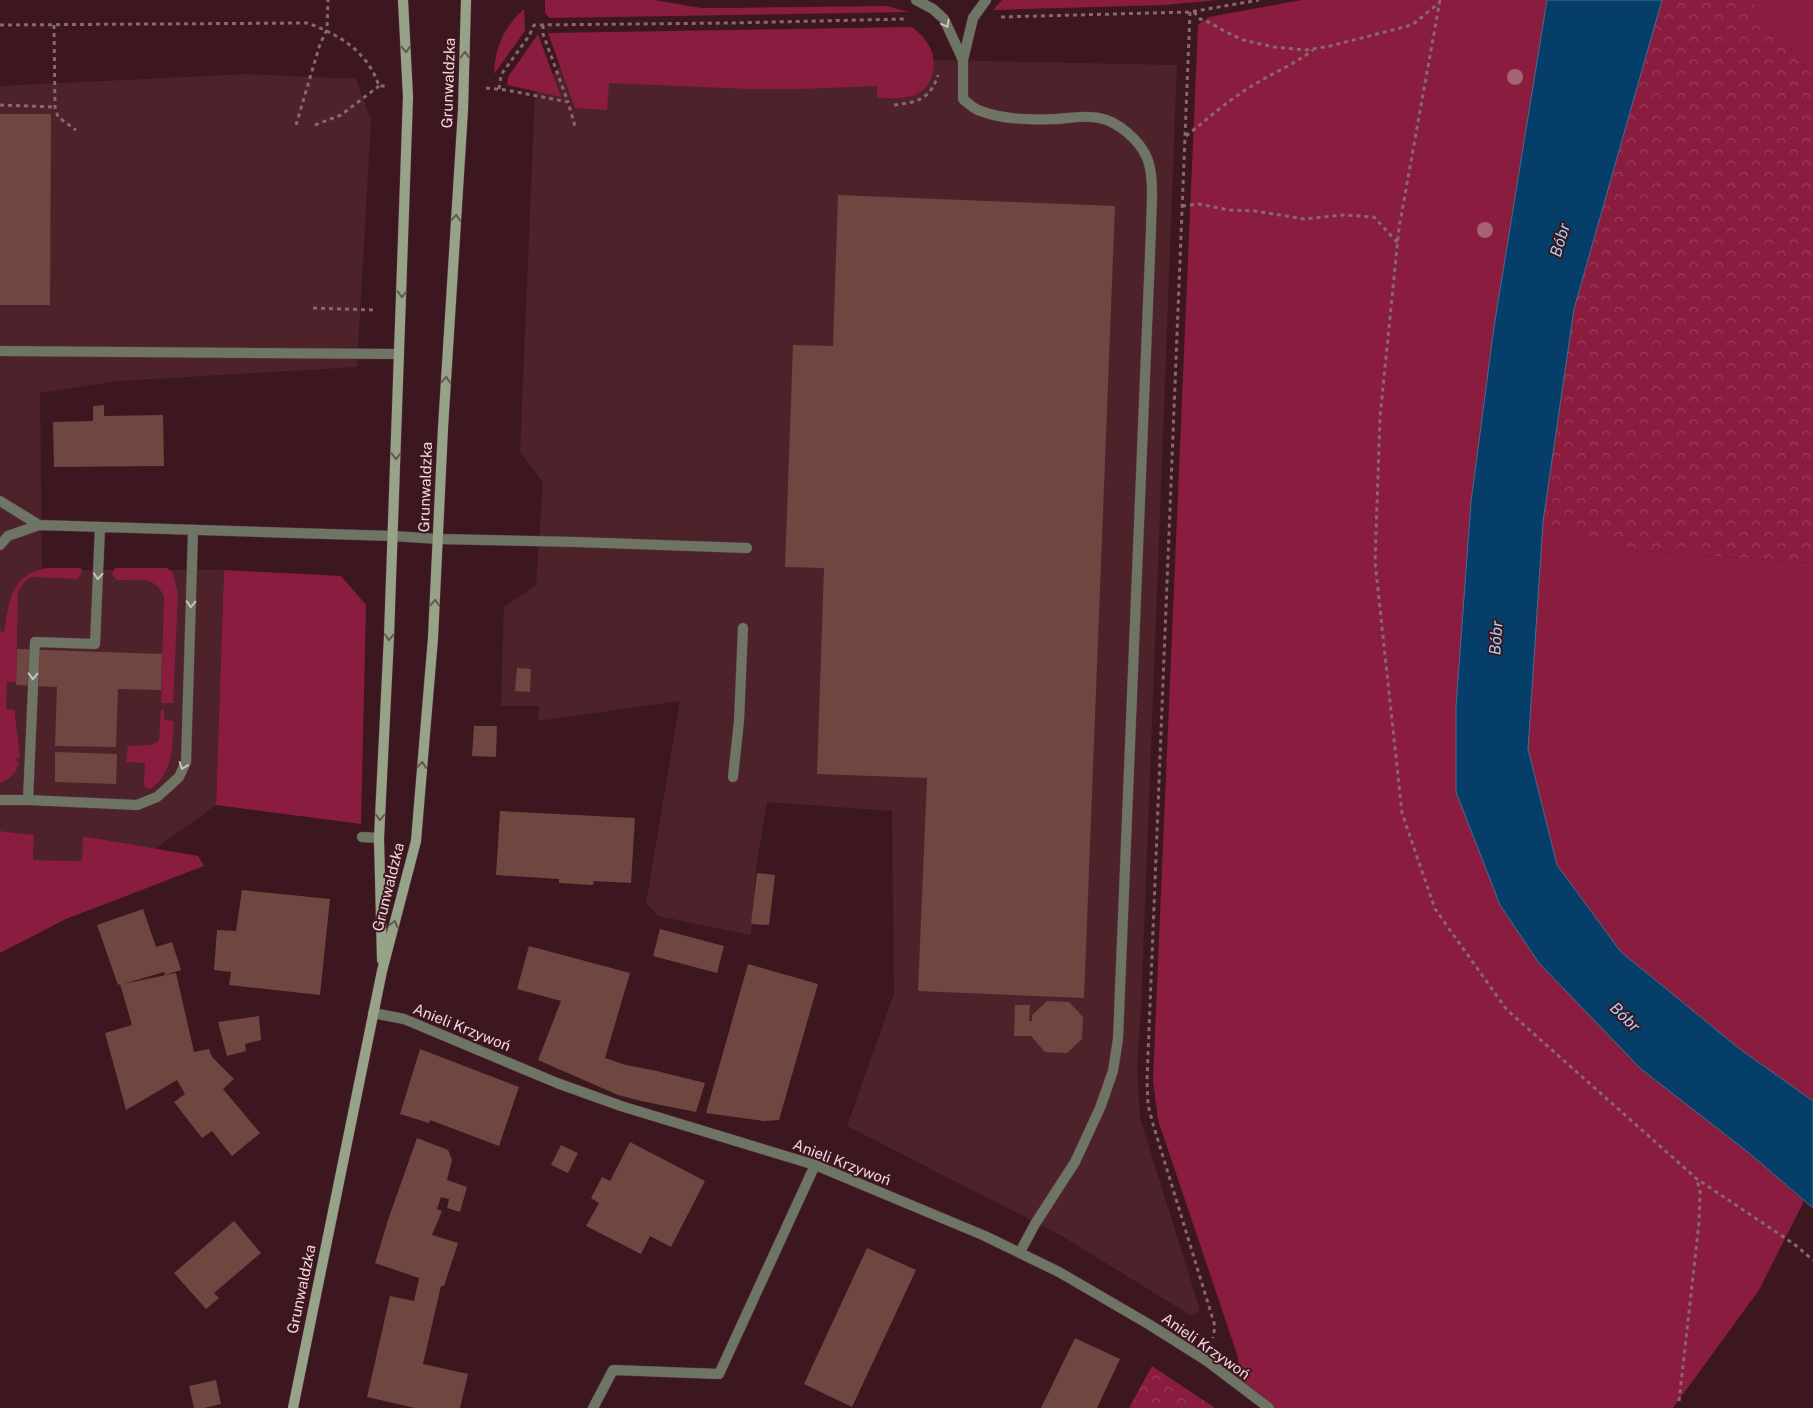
<svg xmlns="http://www.w3.org/2000/svg" width="1813" height="1408" font-family="'Public Sans',sans-serif">
	<defs>
		<pattern id="forest-crowns" width="20" height="18" patternUnits="userSpaceOnUse" patternTransform="scale(1.25)"><rect width="20" height="18" fill="#8a1d3f"/><path d="M2 6a3 3 0 1 1 6 0M12 15a3 3 0 1 1 6 0" fill="none" stroke="#9b3d5a"/></pattern>
	</defs>
	<rect width="100%" height="100%" fill="#3c1720"/>
	<path fill="#4d222b" d="M934 60 1177 65 1141 1011 1137 1065 1140 1118 1200 1310 1192 1316 1060 1235 847 1126 894 994 892 811 767 802 756 868 751 935 658 916 646 903 680 701 538 721 539 706H501L504 607 536 585 543 482 520 452 535 92 560 66Z
		M247 74 356 79 371 120 357 367 118 381 40 393 42 570H224L216 805 155 849 84 836 82 861 33 860 34 835 0 831V86Z"/>
	<path fill="#8a1d3f" d="M545 0H654L701 8H729L887 6 909 12 550 18 545 13Z
		M1002 0H1218L1164 5 993 10Z
		M1302 0H1547L1494 327 1471 502 1456 707V792L1641 1069 1749 1153 1804 1201 1759 1290 1673 1408H1268L1239 1387 1238 1357 1158 1120 1153 1080 1198 25 1209 17Z
		M1751 0H1813V77Z
		M524 9 525 31 494 74C495 47 504 27 524 9Z
		M912 27C918 32 924 37 928 44 938 59 935 83 919 93 908 100 890 98 877 98V86L800 89H749L609 83 607 110 575 108 548 33Z
		M538 34 561 97 507 85 508 77Z
		M1543 522 1631 550 1813 563V1101L1741 1050 1621 952 1557 865 1528 749Z
		M48 568H81L82 572 78 579 32 577 26 580 18 592 16 682H7L6 709 15 710C15 726 19 741 20 757L16 759V761L19 762C17 773 10 779 0 783V631L4 632C10 600 10 574 48 568Z
		M115 568H167L173 573 178 594 173 703H161L164 597C155 574 138 581 117 580L112 574Z
		M224 570 341 576 366 605 361 824 216 805Z
		M161 710H164V720L174 721C172 747 174 773 150 789L146 788 144 784 145 763 126 762 128 746 152 745 159 741Z
		M0 831 34 835 33 860 82 861 83 836 198 856 204 866 66 919 0 953Z"/>
	<path fill="url(#forest-crowns)" d="M1662 0H1751L1813 77V563L1631 550 1543 522 1574 309Z
		M1152 1366 1215 1408H1129Z"/>
	<path fill="#053e68" stroke="#4c6c8a" d="M1547 0H1662L1574 309 1543 522 1528 749 1557 865 1621 952 1741 1050 1813 1101V1208L1749 1153 1641 1069 1539 963 1500 905 1456 792V707L1471 502 1494 327Z"/>
	<path fill="#704640" d="M0 114H51L50 305H0Z
		M838 195 1115 206 1084 998 918 991 927 778 817 774 824 568 785 567 793 345 833 346Z
		M104 405V416L163 415 164 466 54 467 53 422 93 421V406Z
		M17 649 162 654 161 690 118 689 116 747 55 746 57 687 16 685Z
		M517 668 531 669 530 692 515 691Z
		M474 726H497L496 757 472 756Z
		M55 752 117 754 116 784 55 782Z
		M500 811 635 818 631 883 594 881 593 885 559 883V879L496 875Z
		M757 873 775 875 769 925 751 924Z
		M242 890 330 899 320 995 229 985 231 972 214 970 217 930 236 931Z
		M143 909 156 947 172 942 181 970 165 975 164 972 123 984 176 973 194 1052 209 1049 212 1057 234 1079 223 1089 260 1133 232 1156 212 1131 202 1138 174 1102 185 1094 177 1080 126 1110 105 1033 132 1025 120 984 118 985 97 925Z
		M660 929 724 946 717 973 653 956Z
		M529 946 630 973 605 1058 626 1065 657 1071 705 1083 696 1112 641 1101 618 1095 538 1060 561 1001 517 989Z
		M748 964 818 984 779 1120 764 1121 706 1113Z
		M1047 1001 1069 1002 1083 1017 1082 1039 1067 1053 1045 1052 1031 1036H1014L1015 1005H1030L1029 1021H1032V1015Z
		M259 1016 261 1040 245 1044 246 1051 227 1056 218 1022Z
		M420 1049 519 1087 499 1146 430 1120 429 1123 400 1114Z
		M417 1138 448 1150 452 1160 447 1180 467 1187 460 1212 447 1208 449 1199 441 1197 437 1209 442 1211 432 1235 458 1243 444 1286H441L423 1364 468 1374 460 1408H415L367 1397 390 1296 414 1301 419 1278 375 1263 388 1220Z
		M630 1142 705 1181 671 1247 650 1236 641 1254 586 1226 599 1203 591 1198 602 1177 610 1181Z
		M561 1145 578 1153 568 1173 551 1165Z
		M234 1221 261 1253 214 1293 219 1298 206 1309 174 1273Z
		M867 1248 916 1270 852 1407 804 1384Z
		M1075 1338 1120 1359 1097 1408H1041Z
		M216 1380 221 1404 204 1408H194L189 1386Z"/>
	<g fill="none" stroke-linecap="round" stroke-linejoin="round">
		<g stroke="#59363e" stroke-width="11">
			<path id="lane" d="M916 0 933 9 944 19 963 60
				M986 0 973 18 963 60V99C968 103 973 108 978 110 1002 120 1032 120 1057 119 1071 118 1085 115 1099 118 1118 121 1140 141 1147 158 1155 177 1151 210 1151 230L1118 1039 1113 1071 1100 1108 1075 1162 1035 1224 1020 1252
				M0 351 399 354
				M0 501 39 525 393 536 438 539 576 542 747 548
				M0 545 8 536 39 525
				M733 777 739 721 743 628
				M0 800H28L35 642 95 644 100 527
				M28 800 137 805 157 797 166 789 179 777 186 762 193 531
				M362 837 379 838
				M593 1408 613 1370 719 1374 815 1165"/>
		</g>
		<g stroke="#59363e" stroke-width="11">
			<path id="street" d="M373 1013 404 1019 557 1083 621 1106 815 1165 985 1236 1059 1272 1150 1325 1207 1361 1269 1408"/>
		</g>
		<g stroke="#59363e" stroke-width="11">
			<path id="secondary" d="M382 960 379 838 389 636 408 97 403 0
				M293 1408 382 971 416 841 433 638 443 428 463 110 466 0"/>
		</g>
		<path stroke="#88676e" stroke-width="3" stroke-dasharray="4 4" stroke-linecap="butt" d="M1440 0 1399 228 1380 417 1375 562 1402 813 1435 909 1507 1010 1697 1179 1794 1244 1813 1260
			M1190 12 1147 1080 1148 1105 1153 1124 1215 1326 1213 1338
			M1194 12 1200 19 1211 23 1224 31 1243 40 1274 47 1306 50 1330 46 1412 25 1439 3
			M1001 17 1190 12 1259 0
			M0 25 307 23C339 34 368 52 379 86H385
			M54 25 55 107 58 117 76 130
			M543 25V34L568 102
			M486 88 506 90 568 102 575 126
			M499 89 501 75 529 36 534 25 731 23 904 19
			M0 105 55 107
			M894 105C917 102 930 100 938 75
			M296 125 320 44 327 30 328 0
			M315 125 341 115 379 86
			M1186 136C1206 120 1225 103 1247 89 1268 75 1292 66 1313 50
			M1182 206 1199 204 1229 210 1255 211 1304 219 1343 215 1374 217 1398 243
			M313 308 375 310
			M1679 1401 1699 1223 1700 1192 1697 1179"/>
		<use href="#lane" stroke="#6e7565" stroke-width="10"/>
		<use href="#street" stroke="#6e7565" stroke-width="10"/>
		<use href="#secondary" stroke="#97a388" stroke-width="10"/>
	</g>
	<g fill="#a66371">
		<circle cx="1515" cy="77" r="8"/>
		<circle cx="1485" cy="230" r="8"/>
	</g>
	<defs><path id="oneway-chevron" d="M-2-3.5L2.5 0L-2 3.5" fill="none" stroke-width="1.6" stroke-linecap="round" stroke-linejoin="round" transform="scale(1.25)"/></defs>
	<g stroke="#d0bebd">
		<use href="#oneway-chevron" transform="translate(946 24) rotate(61)"/>
		<use href="#oneway-chevron" transform="translate(98 576) rotate(93)"/>
		<use href="#oneway-chevron" transform="translate(191 604) rotate(92)"/>
		<use href="#oneway-chevron" transform="translate(33 676) rotate(92)"/>
		<use href="#oneway-chevron" transform="translate(183 766) rotate(110)"/>
	</g>
	<g stroke="#65564f">
		<use href="#oneway-chevron" transform="translate(406 49) rotate(87)"/>
		<use href="#oneway-chevron" transform="translate(465 55) rotate(-89)"/>
		<use href="#oneway-chevron" transform="translate(456 218) rotate(-86)"/>
		<use href="#oneway-chevron" transform="translate(402 294) rotate(92)"/>
		<use href="#oneway-chevron" transform="translate(446 380) rotate(-86)"/>
		<use href="#oneway-chevron" transform="translate(396 456) rotate(92)"/>
		<use href="#oneway-chevron" transform="translate(435 603) rotate(-87)"/>
		<use href="#oneway-chevron" transform="translate(389 637) rotate(93)"/>
		<use href="#oneway-chevron" transform="translate(422 765) rotate(-85)"/>
		<use href="#oneway-chevron" transform="translate(380 817) rotate(93)"/>
		<use href="#oneway-chevron" transform="translate(394 924) rotate(-75)"/>
	</g>
	<g text-anchor="middle" dominant-baseline="central" stroke-width="4" stroke-linejoin="round" paint-order="stroke">
		<g font-size="15" fill="#f1d6da" stroke="#3c1720">
			<text transform="translate(448 83) rotate(-88)">Grunwaldzka</text>
			<text transform="translate(425 487) rotate(-88)">Grunwaldzka</text>
			<text transform="translate(388 887) rotate(-76)">Grunwaldzka</text>
			<text transform="translate(462 1027) rotate(22)">Anieli Krzywoń</text>
			<text transform="translate(842 1162) rotate(21)">Anieli Krzywoń</text>
			<text transform="translate(301 1289) rotate(-78)">Grunwaldzka</text>
			<text transform="translate(1206 1346) rotate(35)">Anieli Krzywoń</text>
		</g>
		<g font-size="16" font-style="italic" fill="#a7d2fa" stroke="#3c1720">
			<text transform="translate(1560 240) rotate(-73)">Bóbr</text>
			<text transform="translate(1496 638) rotate(-86)">Bóbr</text>
			<text transform="translate(1625 1017) rotate(44)">Bóbr</text>
		</g>
	</g>
</svg>
